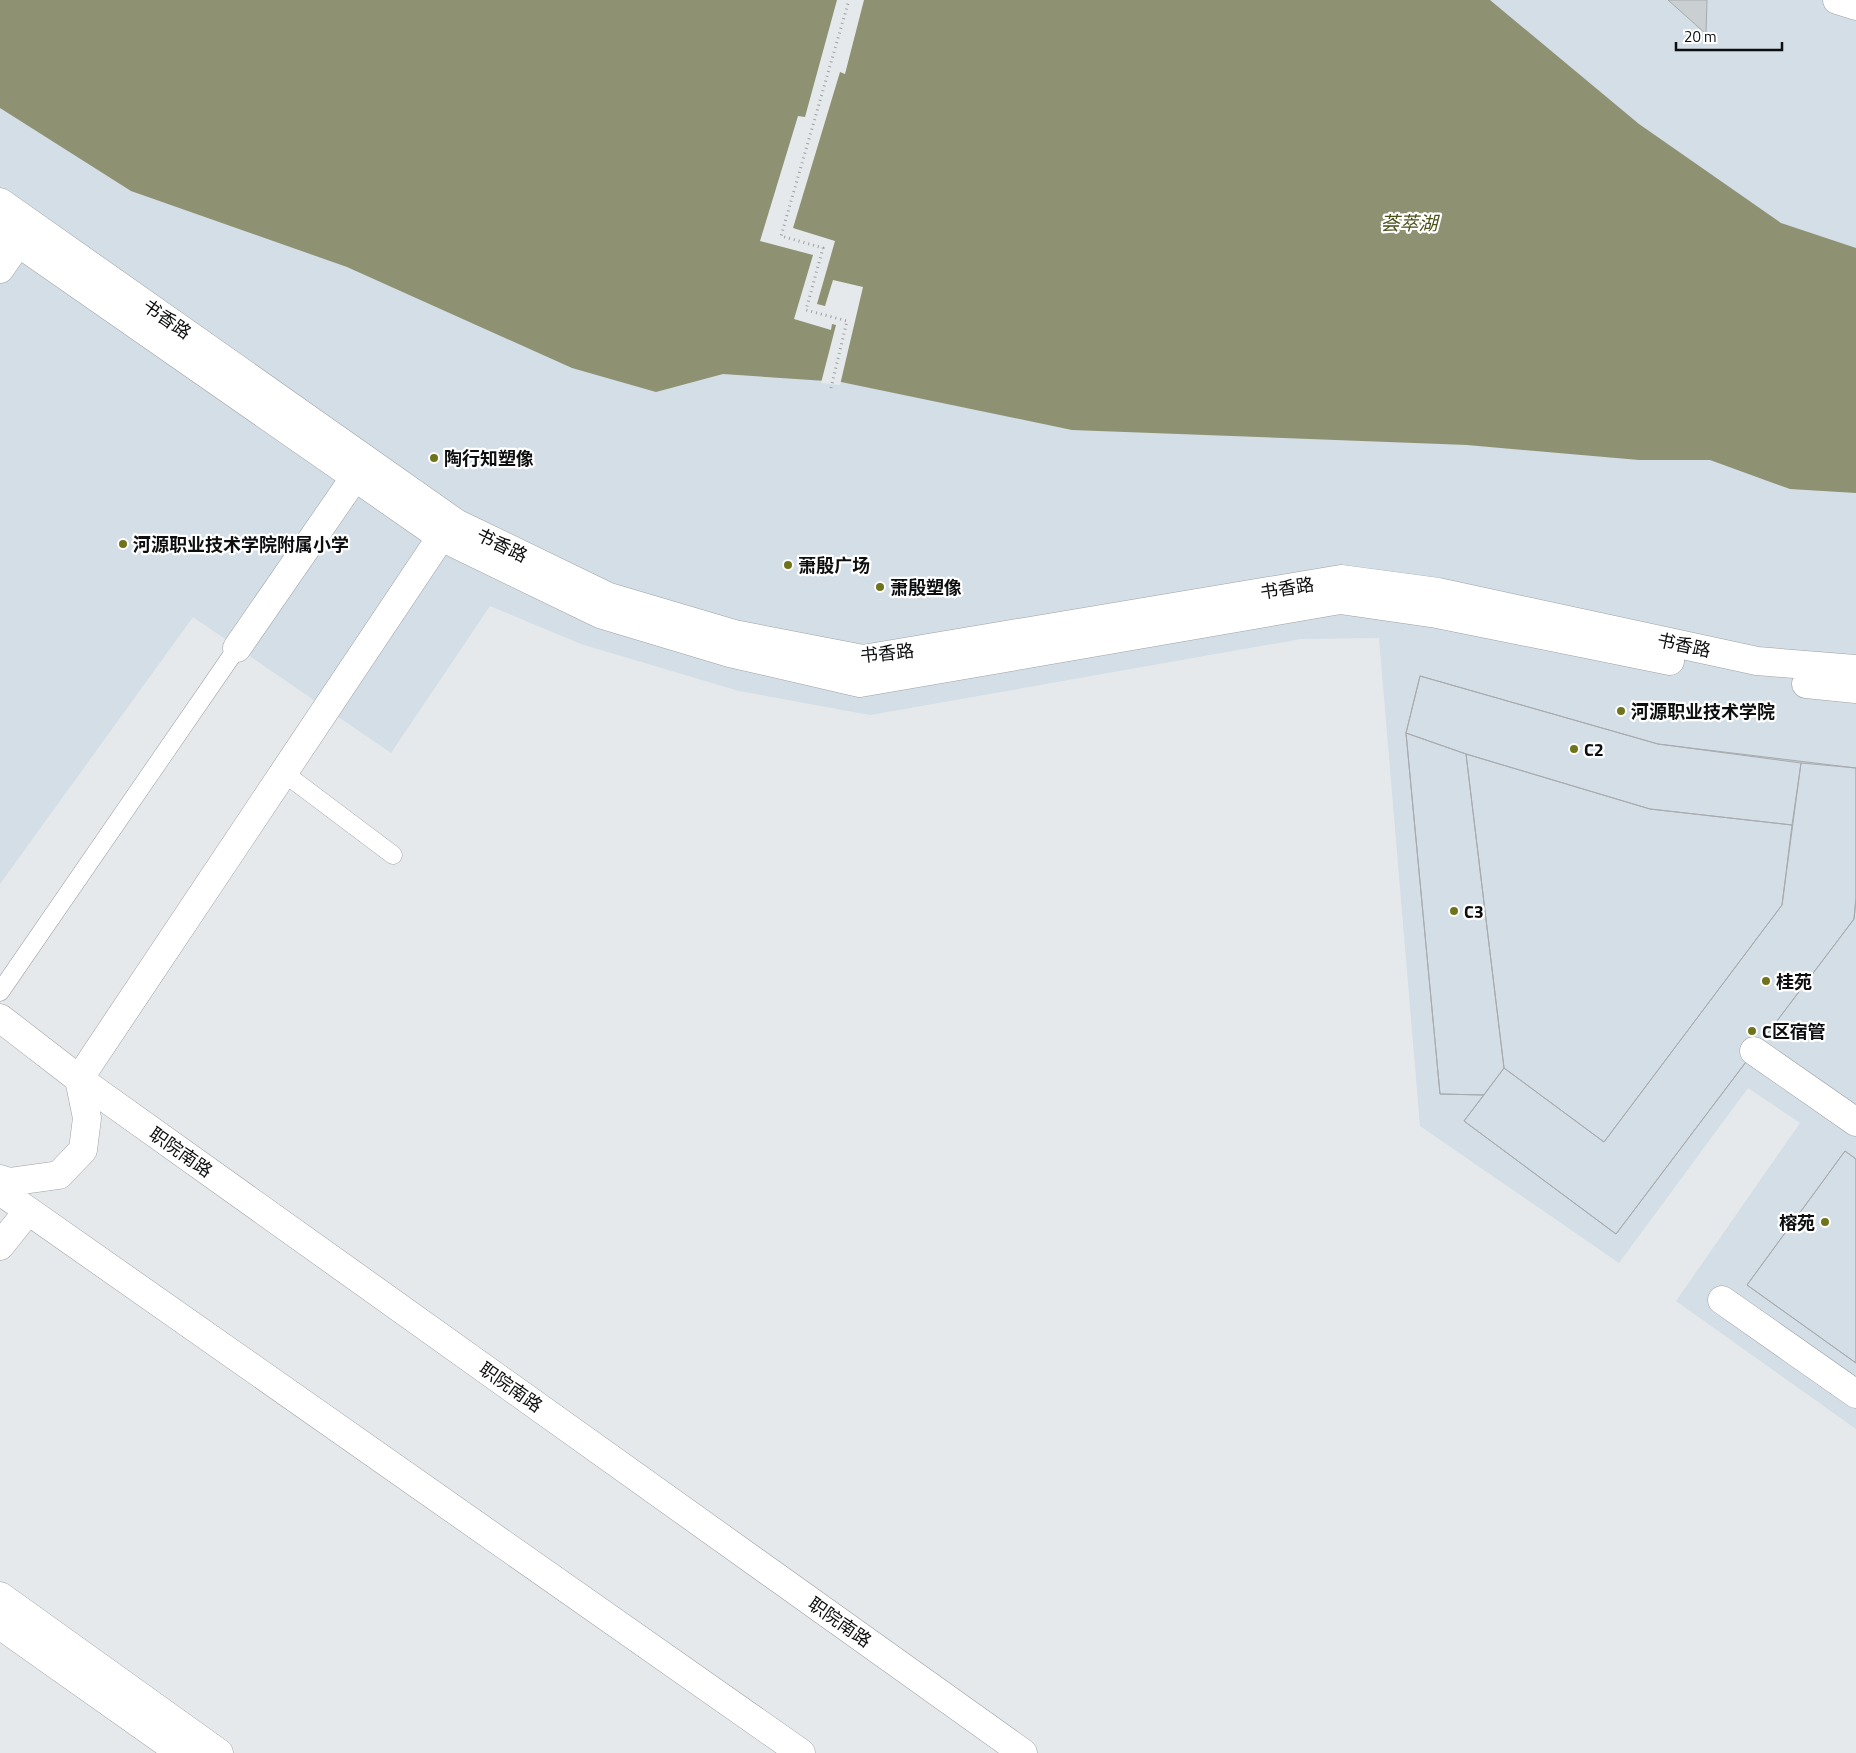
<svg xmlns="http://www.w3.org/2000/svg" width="1856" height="1753" font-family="'Titillium Web','Noto Sans SC',sans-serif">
	<rect width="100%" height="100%" fill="#e5e9ec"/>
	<path fill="#d3dee6" d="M0 0H1856V1429L1676 1301 1800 1123 1748 1088 1619 1263 1420 1126 1379 638 1301 639 870 715 739 691 581 644 490 606 391 753 193 617 0 884Z"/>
	<path fill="#8e9272" d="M0 0H1490L1639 124 1781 223 1856 248V493L1790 489 1710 460H1639L1467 445 1072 430 841 382 723 374 656 392 572 368 347 267 131 191 0 108Z"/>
	<path fill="#e5e9ec" d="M837 0H864L845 74 840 72 793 228 835 241 817 304 825 306 833 280 863 287 840 385 821 383 836 325 832 324 831 330 794 319 813 255 760 241 798 116 805 117Z"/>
	<path fill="#cacfd2" stroke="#a7abae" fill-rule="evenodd" d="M1668 0H1707L1706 34Z
		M1420 676 1658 744 1856 768V898L1854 919 1616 1234 1464 1121 1484 1095 1440 1094 1406 733ZM1466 754 1650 809 1792 825 1782 905 1604 1142 1504 1068Z
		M1420 676 1658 744 1801 763 1792 825 1650 809 1466 754 1406 733Z
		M1406 733 1466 754 1504 1068 1484 1095 1440 1094Z
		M1801 763 1856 768V898L1854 919 1616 1234 1464 1121 1504 1068 1604 1142 1782 905Z
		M1845 1151 1856 1159V1363L1747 1285Z
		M1845 1151 1856 1159V1363L1747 1285Z"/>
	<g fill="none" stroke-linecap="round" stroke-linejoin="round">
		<g stroke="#9ea2a5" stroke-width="19">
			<path id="lane" d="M284 773 393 855
				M0 992 237 648"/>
		</g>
		<g stroke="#9ea2a5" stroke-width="29">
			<path id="street" d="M1837 0 1856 6
				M0 202 456 523 609 597 734 634 863 659 1341 579 1438 592 1757 661 1856 669
				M0 230 441 537 600 614 730 653 860 683 1340 600 1437 614 1670 661
				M0 269 29 227
				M237 648 355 477
				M1806 684 1856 689
				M1754 1051 1856 1122
				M79 1079 441 537
				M0 1246 28 1211
				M1722 1300 1856 1394
				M0 1596 219 1753
				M0 1625 181 1753"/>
		</g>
		<g stroke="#9ea2a5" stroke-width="29">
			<path id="secondary" d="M0 1018 79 1079 1023 1753
				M0 1179 9 1182 59 1175 83 1150 87 1118 79 1079
				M0 1191 801 1753"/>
		</g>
		<path stroke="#9da0a3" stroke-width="3" stroke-dasharray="1 4" stroke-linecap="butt" d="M831 388 847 321 806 310 823 248 781 236 849 0"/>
		<use href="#lane" stroke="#fff" stroke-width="18"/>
		<use href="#street" stroke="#fff" stroke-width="28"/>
		<use href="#secondary" stroke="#fff" stroke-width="28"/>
	</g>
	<g fill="#6e741c" stroke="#fff" stroke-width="2">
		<circle cx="434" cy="458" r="5"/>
		<circle cx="123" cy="544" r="5"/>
		<circle cx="788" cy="565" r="5"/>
		<circle cx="880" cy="587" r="5"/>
		<circle cx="1621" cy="711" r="5"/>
		<circle cx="1574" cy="749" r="5"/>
		<circle cx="1454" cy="911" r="5"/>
		<circle cx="1766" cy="981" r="5"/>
		<circle cx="1752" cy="1031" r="5"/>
		<circle cx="1825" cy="1222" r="5"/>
	</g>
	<g text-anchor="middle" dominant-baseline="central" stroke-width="4.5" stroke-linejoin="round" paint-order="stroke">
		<g font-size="18" fill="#0d0e0f" stroke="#fff">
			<text transform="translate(167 319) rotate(35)">书香路</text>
			<text transform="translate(502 545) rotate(26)">书香路</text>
			<text transform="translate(1287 588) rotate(-9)">书香路</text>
			<text transform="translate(1684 645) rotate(12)">书香路</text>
			<text transform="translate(887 653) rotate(-6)">书香路</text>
			<text transform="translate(181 1152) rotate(35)">职院南路</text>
			<text transform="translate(511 1387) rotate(35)">职院南路</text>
			<text transform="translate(840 1622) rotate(35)">职院南路</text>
		</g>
		<g font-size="18" font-weight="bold" fill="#0d0e0f" stroke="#fff" text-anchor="start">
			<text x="444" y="458">陶行知塑像</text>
			<text x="133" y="544">河源职业技术学院附属小学</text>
			<text x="798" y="565">萧殷广场</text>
			<text x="890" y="587">萧殷塑像</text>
			<text x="1631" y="711">河源职业技术学院</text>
			<text x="1584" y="749">C2</text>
			<text x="1464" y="911">C3</text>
			<text x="1776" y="981">桂苑</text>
			<text x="1762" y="1031">C区宿管</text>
			<text x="1815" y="1222" text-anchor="end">榕苑</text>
		</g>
		<g font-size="19" font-style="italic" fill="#4c5019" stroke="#fff">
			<text x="1409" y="222">荟萃湖</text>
		</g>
	</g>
	<path d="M1676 42v8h106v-8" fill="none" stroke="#0d0e0f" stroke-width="2.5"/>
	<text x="1684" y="42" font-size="15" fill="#0d0e0f" stroke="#ffffff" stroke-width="4" paint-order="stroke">20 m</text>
</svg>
